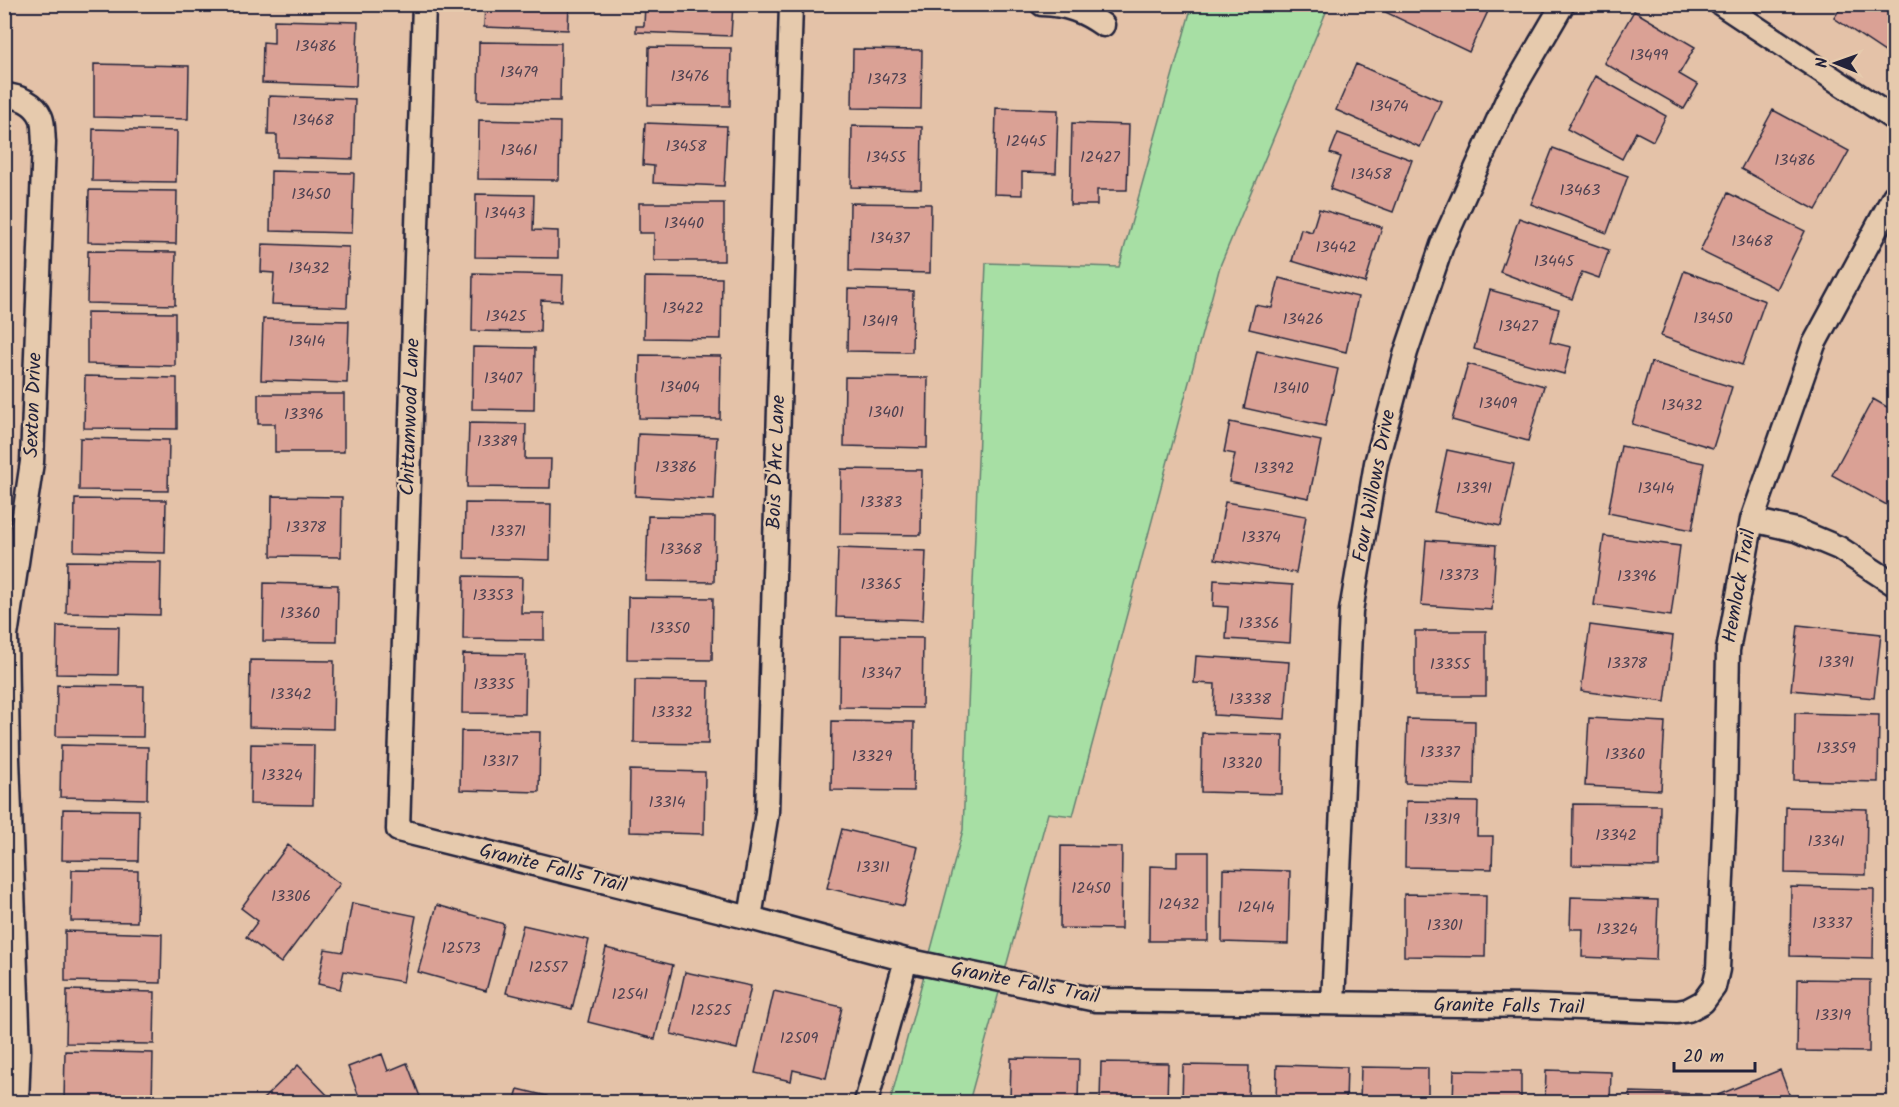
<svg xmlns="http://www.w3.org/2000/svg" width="1899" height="1107" font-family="Kalam,sans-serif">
	<rect width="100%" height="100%" fill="#e4c2a8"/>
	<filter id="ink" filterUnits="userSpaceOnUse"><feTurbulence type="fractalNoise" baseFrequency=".0167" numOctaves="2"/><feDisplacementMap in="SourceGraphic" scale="12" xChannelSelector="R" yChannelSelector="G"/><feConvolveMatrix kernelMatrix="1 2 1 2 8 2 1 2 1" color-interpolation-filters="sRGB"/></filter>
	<g filter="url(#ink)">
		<path fill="#a7dfa4" stroke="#648070" stroke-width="1.5" d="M1192 5H1329L1220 266 1073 816 1048 813 969 1102H890L963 830 986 263 1119 267Z"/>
		<path fill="#daa195" stroke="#22223b" stroke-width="1.5" d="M272 4H358V9L272 6Z
			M485 4H569L568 30 484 27Z
			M645 4H733L731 36 636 32V26H644Z
			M1381 4H1484L1490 7 1469 52 1379 9Z
			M1843 4H1894V58L1834 18Z
			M1634 11 1695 47 1679 74 1698 85 1684 109 1604 63Z
			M274 20 358 22 356 86 262 83 263 42 274 43Z
			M479 42 561 43 560 101 478 100Z
			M649 47 731 48 730 106 648 105Z
			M853 49 922 50 921 109 852 108Z
			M94 64 189 66 188 119 94 117Z
			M1356 64 1441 101 1420 147 1336 110Z
			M1595 76 1666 116 1653 141 1636 132 1622 159 1567 129Z
			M269 96 355 99 353 159 277 157V135H268Z
			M996 108 1058 110 1056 173 1022 172V195L994 194Z
			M1773 110 1849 151 1816 210 1741 169Z
			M479 120 560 122 559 180 478 179Z
			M645 123 727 126 724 186 653 183 654 166 643 165Z
			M1072 123 1129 125 1127 190H1097V205H1070Z
			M852 126 922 127 921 189 851 187Z
			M93 129 177 131 176 182 92 181Z
			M1338 133 1412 160 1393 212 1330 189 1341 157 1330 153Z
			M1553 148 1628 176 1607 233 1531 204Z
			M271 171 354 173 352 233 270 231Z
			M89 190 177 191 176 244 88 242Z
			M1728 193 1805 231 1777 289 1700 251Z
			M476 194 534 195 533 230 558 231V258L475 257Z
			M639 203H724V261H654V233H639Z
			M850 203 931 204 930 273 849 271Z
			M1319 209 1382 227 1365 283 1292 261 1301 229 1312 232Z
			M1519 218 1609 250 1599 278 1582 272 1572 299 1500 272Z
			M262 244 349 247 347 307 272 304 274 273 261 272Z
			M88 251 176 252 175 305 87 303Z
			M1684 271 1765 301 1742 365 1661 336Z
			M473 273 563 275 562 301 541 300 540 332 472 331Z
			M645 277 722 278 721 339 644 338Z
			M1279 278 1358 297 1346 352 1249 329 1255 305 1272 308Z
			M848 289 913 291 912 352 847 351Z
			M1490 290 1559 309 1550 342 1571 347 1564 374 1474 349Z
			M87 312 175 313V366L87 364Z
			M263 319 349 321 347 383 261 380Z
			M473 347 535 348 534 410 472 409Z
			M1257 351 1338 369 1325 426 1244 408Z
			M640 355 721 356 720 419 639 418Z
			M1651 362 1732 387 1713 448 1632 424Z
			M1468 364 1544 386 1528 441 1452 420Z
			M85 376 177 378V429L84 428Z
			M845 377 928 378 927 448 844 446Z
			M258 394H344V452H275V424H258Z
			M1873 399 1894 411V509L1832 475Z
			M1230 422 1321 441 1309 498 1229 482 1235 454 1224 452Z
			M469 423 526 424 525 459H551L550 488 467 487Z
			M638 434 717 437 714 500 635 496Z
			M80 438 169 440 168 491 79 490Z
			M1621 446 1704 463 1692 530 1608 513Z
			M1447 450 1514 464 1501 526 1434 512Z
			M841 469 922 470 921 535 840 534Z
			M272 496 342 497 341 557 271 556Z
			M75 499 166 500 165 553 74 551Z
			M1225 502 1306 516 1296 573 1215 559Z
			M465 503 551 504 550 560 464 558Z
			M648 516 715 517 714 582 646 581Z
			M1604 536 1680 546 1671 616 1594 605Z
			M1426 540 1496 545 1492 610 1421 605Z
			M838 548 926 551 923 620 836 617Z
			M67 561 161 562 160 615 66 613Z
			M464 576 522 577 521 613H544V640L463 639Z
			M1214 580 1293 585 1290 643 1226 639 1228 607 1213 606Z
			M264 583 338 585 337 642 263 641Z
			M628 597 713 598 712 660 627 659Z
			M1590 625 1673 636 1665 702 1581 691Z
			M1798 625 1881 634 1874 698 1791 690Z
			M57 626 119 627 118 675 56 674Z
			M1415 631H1486V696H1415Z
			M840 637 923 638 922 708 839 707Z
			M463 654 526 655 525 714 462 713Z
			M1196 656 1289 662 1285 719 1214 715 1215 684 1194 683Z
			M250 660 334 661 333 729 249 727Z
			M635 680 709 681 708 744 634 743Z
			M57 685 144 686 143 737 56 736Z
			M1795 713 1879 715 1878 782 1794 780Z
			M1589 718 1665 722 1661 790 1585 786Z
			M1407 719 1475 721 1474 785 1405 783Z
			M832 721 914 722 913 791 831 790Z
			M461 731 540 732 539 792 460 790Z
			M1202 733 1283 735 1282 794 1201 792Z
			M251 744 314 745 313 805 250 804Z
			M61 745 148 747 147 799 60 797Z
			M630 770 705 772 704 834 629 832Z
			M1406 801 1478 802 1477 836H1493L1492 869 1405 867Z
			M1573 804 1660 805 1659 867 1572 865Z
			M1786 807 1867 809 1866 875 1785 873Z
			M63 809 139 810 138 861 62 860Z
			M842 829 918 847 904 906 827 888Z
			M288 845 340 884 281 963 246 937 258 921 241 908Z
			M1061 846 1122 847 1121 929 1060 928Z
			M1177 852H1208V941H1149L1150 866 1177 867Z
			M1223 869 1290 871 1288 944 1222 942Z
			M72 870 138 871 137 922 71 921Z
			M1791 887 1874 889 1873 958 1790 956Z
			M1404 894 1486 895 1485 957 1404 956Z
			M1571 897 1658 900 1656 960 1582 957 1583 929H1570Z
			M352 903 416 916 403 982 344 971 340 989 318 984 325 949 343 952Z
			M437 905 504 924 486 991 418 972Z
			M523 925 589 940 572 1009 506 993Z
			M65 931 162 934 161 983 65 981Z
			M606 948 673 965 655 1039 588 1022Z
			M685 972 751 986 737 1049 671 1034Z
			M1798 979 1870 980 1869 1052 1797 1051Z
			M67 990 155 992 154 1044 66 1043Z
			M774 991 842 1007 826 1078 793 1070 791 1081 755 1073Z
			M65 1051 153 1053 152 1102H64Z
			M382 1054 388 1071 407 1063 422 1102H361L348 1067Z
			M1011 1058 1079 1059 1078 1102H1010Z
			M1101 1062 1168 1063 1167 1102H1100Z
			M298 1065 334 1102H260Z
			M1183 1065 1249 1066 1248 1102H1182Z
			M1277 1065 1347 1067 1346 1102H1276Z
			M1361 1067 1428 1068V1102H1360Z
			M1454 1070 1521 1071V1102H1453Z
			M1546 1070 1611 1072 1610 1102H1545Z
			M1780 1070 1792 1102H1721L1718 1095Z
			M518 1089 547 1096 546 1102H514Z
			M1630 1092 1701 1094V1102H1630Z
			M460 1095 493 1102H459Z"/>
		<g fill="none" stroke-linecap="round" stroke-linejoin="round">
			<g stroke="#22223b" stroke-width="27">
				<path id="street" d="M424 4 398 830 750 918 906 960 1096 1000 1530 1006 1677 1012 1688 1010 1703 1002 1714 987 1718 969 1725 808 1728 650 1752 520 1814 344 1894 196
					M1042 4C1066 5 1084 11 1103 25
					M1721 4 1894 119
					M4 95C19 96 35 103 41 117 44 124 43 135 44 142L32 462 6 636 8 758 19 1050 17 1102
					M1752 520 1796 530 1839 548 1894 584
					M750 918 767 812 791 4
					M1333 1003 1351 611 1376 463 1406 352 1442 245 1507 100 1563 4
					M866 1102 906 960"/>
			</g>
			<use href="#street" stroke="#e6caad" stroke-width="22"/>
		</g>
	</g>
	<g text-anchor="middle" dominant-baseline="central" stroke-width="4.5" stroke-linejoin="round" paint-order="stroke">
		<g font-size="16" fill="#504252">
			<text x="316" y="46">13486</text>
			<text x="1649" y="55">13499</text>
			<text x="519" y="72">13479</text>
			<text x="690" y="76">13476</text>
			<text x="887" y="79">13473</text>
			<text x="1389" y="106">13474</text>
			<text x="313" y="120">13468</text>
			<text x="1026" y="141">12445</text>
			<text x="686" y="146">13458</text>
			<text x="519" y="150">13461</text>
			<text x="886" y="157">13455</text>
			<text x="1100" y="157">12427</text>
			<text x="1795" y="160">13486</text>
			<text x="1371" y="174">13458</text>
			<text x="1580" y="190">13463</text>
			<text x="311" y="194">13450</text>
			<text x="505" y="213">13443</text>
			<text x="684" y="223">13440</text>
			<text x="890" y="238">13437</text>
			<text x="1752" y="241">13468</text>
			<text x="1336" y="247">13442</text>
			<text x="1554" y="261">13445</text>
			<text x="309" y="268">13432</text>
			<text x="683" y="308">13422</text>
			<text x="506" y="316">13425</text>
			<text x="1713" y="318">13450</text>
			<text x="1303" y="319">13426</text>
			<text x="880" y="321">13419</text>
			<text x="1518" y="326">13427</text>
			<text x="307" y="341">13414</text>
			<text x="503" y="378">13407</text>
			<text x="680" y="387">13404</text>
			<text x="1291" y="388">13410</text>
			<text x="1498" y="403">13409</text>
			<text x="1682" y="405">13432</text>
			<text x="886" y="412">13401</text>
			<text x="304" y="414">13396</text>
			<text x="497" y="441">13389</text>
			<text x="676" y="467">13386</text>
			<text x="1274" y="468">13392</text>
			<text x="1474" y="488">13391</text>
			<text x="1656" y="488">13414</text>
			<text x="881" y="502">13383</text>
			<text x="306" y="527">13378</text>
			<text x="508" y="531">13371</text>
			<text x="1261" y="537">13374</text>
			<text x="681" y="549">13368</text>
			<text x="1459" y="575">13373</text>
			<text x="1637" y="576">13396</text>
			<text x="881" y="584">13365</text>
			<text x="493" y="595">13353</text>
			<text x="300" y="613">13360</text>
			<text x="1259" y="623">13356</text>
			<text x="670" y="628">13350</text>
			<text x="1836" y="662">13391</text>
			<text x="1627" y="663">13378</text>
			<text x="1450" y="664">13355</text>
			<text x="881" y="673">13347</text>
			<text x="494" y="684">13335</text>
			<text x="291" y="694">13342</text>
			<text x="1250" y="699">13338</text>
			<text x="672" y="712">13332</text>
			<text x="1836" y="748">13359</text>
			<text x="1440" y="752">13337</text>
			<text x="1625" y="754">13360</text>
			<text x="872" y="756">13329</text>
			<text x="500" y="761">13317</text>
			<text x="1242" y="763">13320</text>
			<text x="282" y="775">13324</text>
			<text x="667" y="802">13314</text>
			<text x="1442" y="819">13319</text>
			<text x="1616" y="835">13342</text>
			<text x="1826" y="841">13341</text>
			<text x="873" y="867">13311</text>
			<text x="1091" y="888">12450</text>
			<text x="291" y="896">13306</text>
			<text x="1179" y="904">12432</text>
			<text x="1256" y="907">12414</text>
			<text x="1832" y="923">13337</text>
			<text x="1445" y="925">13301</text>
			<text x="1617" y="929">13324</text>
			<text x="461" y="948">12573</text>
			<text x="548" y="967">12557</text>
			<text x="630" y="994">12541</text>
			<text x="711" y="1010">12525</text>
			<text x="1833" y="1015">13319</text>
			<text x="799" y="1038">12509</text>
		</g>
		<g font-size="20" fill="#22223b" stroke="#e6caad">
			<text transform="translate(34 405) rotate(-88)">Sexton Drive</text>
			<text transform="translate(411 417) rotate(-88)">Chittamwood Lane</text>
			<text transform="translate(777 462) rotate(-88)">Bois D'Arc Lane</text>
			<text transform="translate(1375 486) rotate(-79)">Four Willows Drive</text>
			<text transform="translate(1740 586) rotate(-80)">Hemlock Trail</text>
			<text transform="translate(553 869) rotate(14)">Granite Falls Trail</text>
			<text transform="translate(1025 984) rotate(11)">Granite Falls Trail</text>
			<text transform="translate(1509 1007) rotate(1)">Granite Falls Trail</text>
		</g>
	</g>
	<rect width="1899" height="1107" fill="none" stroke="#e6caad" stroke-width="24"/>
	<rect x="12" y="12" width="1875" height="1083" fill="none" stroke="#22223b" stroke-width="2" filter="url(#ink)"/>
	<g transform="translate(1836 63) rotate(271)" stroke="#e6caad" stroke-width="4.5" paint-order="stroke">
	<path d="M0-4.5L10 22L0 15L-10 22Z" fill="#22223b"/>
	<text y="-9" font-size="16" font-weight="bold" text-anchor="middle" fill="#22223b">N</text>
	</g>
	<path d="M1674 1062v9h81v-9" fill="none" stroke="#22223b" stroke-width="3"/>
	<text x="1683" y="1062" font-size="18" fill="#22223b" stroke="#e6caad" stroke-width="4.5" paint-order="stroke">20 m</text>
</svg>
